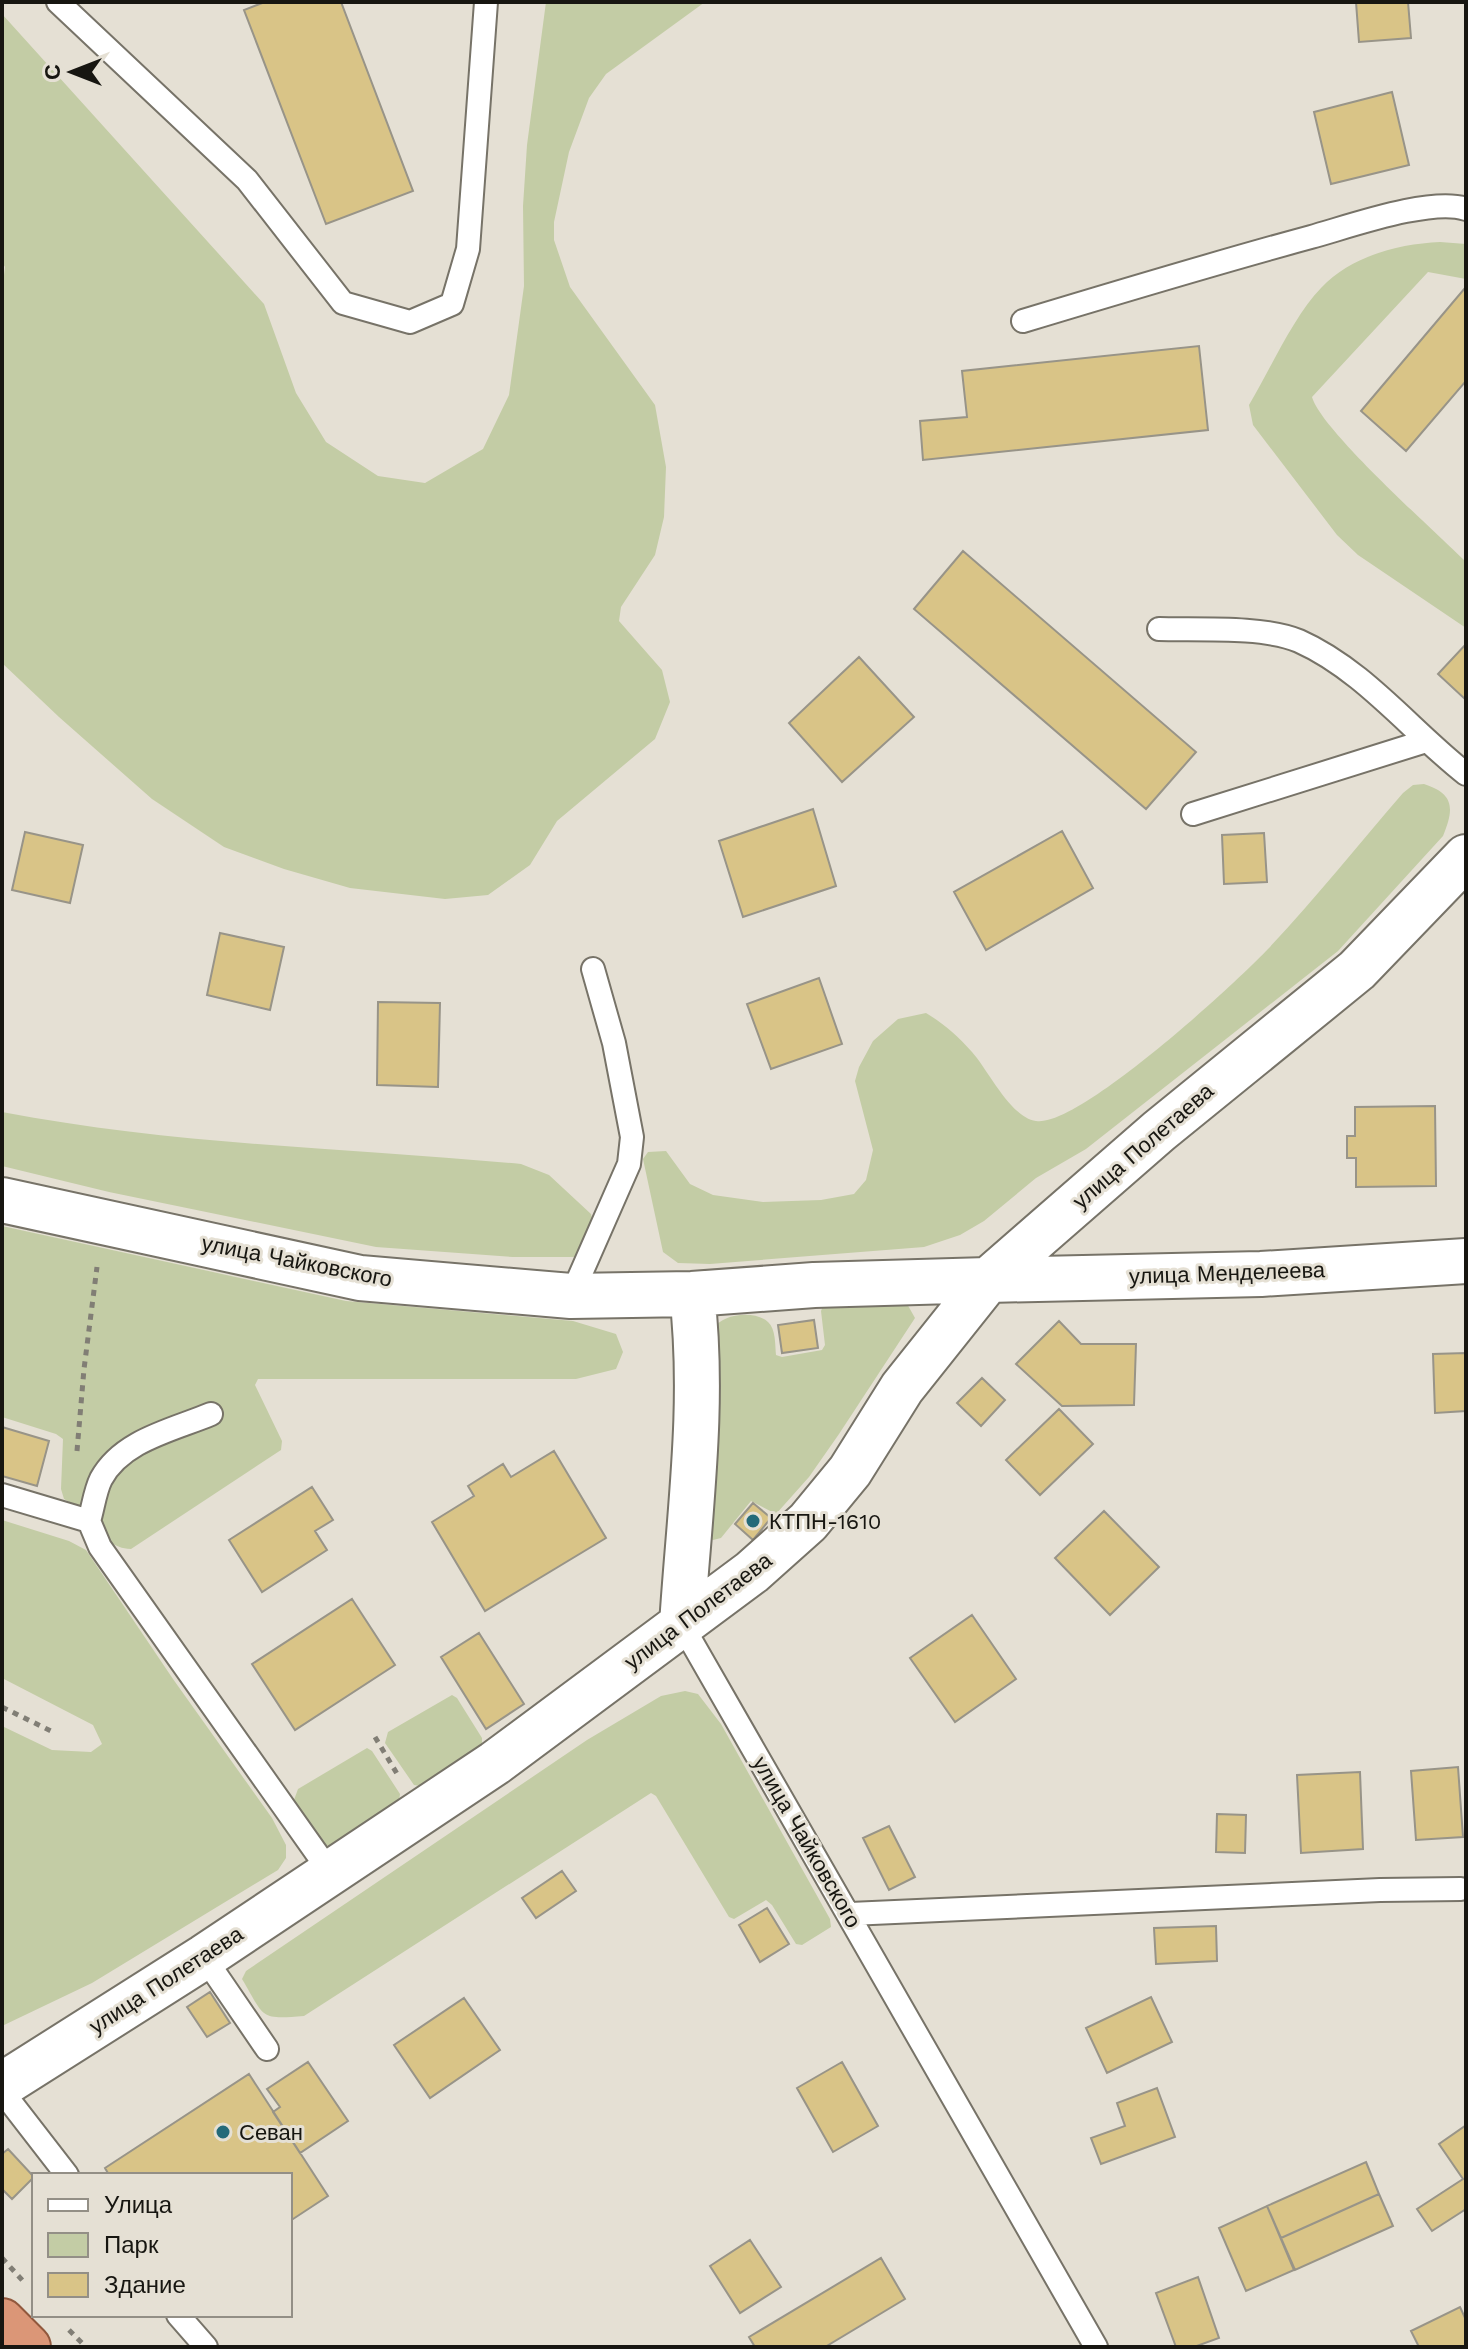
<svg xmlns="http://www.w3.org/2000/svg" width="1468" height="2349" font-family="'Work Sans',sans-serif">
	<rect width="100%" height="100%" fill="#e5e0d4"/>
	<path fill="#c3cca5" d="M546 2H705L606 74 589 98 569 152 554 222V240L570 287 655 405 666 467 664 517 655 555 621 607 619 621 662 670 670 702 655 739 557 821 530 865 488 895 445 899 350 888 284 869 224 847 152 799 59 717 2 663V291L5 267 2 262V14L264 304 296 393 326 442 378 476 425 483 483 449 509 395 524 286 523 206 527 145Z
		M1440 242 1466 244V279L1428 272 1312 397C1321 430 1436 532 1466 562V628L1358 555 1337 535 1253 425 1249 405C1270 370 1293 317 1321 288 1351 256 1398 244 1440 242Z
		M1424 784C1455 794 1454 809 1443 836L1338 951 1086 1149 1036 1178 984 1221 960 1235 924 1247 710 1264 678 1263 663 1252 643 1159 648 1152 666 1151 690 1184 713 1195 763 1202 821 1200 854 1194 866 1180 873 1150 855 1081 859 1067 873 1041 898 1019 926 1013C944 1024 957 1035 972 1052 989 1071 1010 1117 1036 1121 1078 1128 1235 984 1268 949 1315 899 1358 845 1403 793L1413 785Z
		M2 1112C174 1145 347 1148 521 1164L549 1175 591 1214 596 1235 579 1257H513L376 1247 109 1192 2 1166Z
		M2 1226 346 1301 573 1321 616 1334 623 1352 616 1369 576 1379H258L255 1385 282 1441 281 1450 131 1549C112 1548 106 1539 99 1523L113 1471 212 1409 126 1438 95 1473 84 1505 76 1506 64 1499 61 1489 63 1439 56 1434 2 1417Z
		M906 1302 915 1318 839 1434 809 1477 776 1514 751 1501 721 1538 713 1540 708 1538 714 1329C721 1313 756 1310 768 1322 776 1329 775 1345 776 1355L782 1357 822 1350 825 1345 821 1311 823 1306Z
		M2 1520 69 1541 86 1550 173 1679 272 1818 286 1845V1858L278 1870 92 1983 2 2026V1726L52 1750 91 1752 102 1744 93 1725 2 1678Z
		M685 1691 698 1694 721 1724 830 1919 831 1927 802 1945 796 1944 772 1905 766 1900 734 1919 729 1917 656 1796 651 1793 304 2016C258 2020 265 2017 242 1979L246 1971 587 1740 661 1696Z
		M452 1695 457 1698 482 1738V1745L420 1786 414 1785 385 1743 388 1732Z
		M367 1748 372 1751 400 1794 399 1801 331 1847 326 1845 294 1800 298 1789Z"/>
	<path fill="#d9c487" stroke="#989488" stroke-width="2" d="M265 2H341L413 191 326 224 244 10Z
		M1356 2H1408L1411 38 1359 42Z
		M1392 92 1409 165 1331 184 1314 112Z
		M1465 288 1466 381 1406 451 1361 411Z
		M1199 346 1208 430 923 460 920 421 967 417 962 371Z
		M963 551 1196 752 1146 809 914 609Z
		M1466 644V700L1438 674Z
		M859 657 914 717 842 782 789 723Z
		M813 809 836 886 743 917 719 841Z
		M1062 831 1093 888 986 950 954 892Z
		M25 832 83 845 70 903 12 890Z
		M1264 833 1267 882 1224 884 1222 835Z
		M220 933 284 947 270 1010 207 995Z
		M819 978 842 1044 771 1069 747 1004Z
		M378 1002 440 1003 438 1087 377 1085Z
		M1435 1106 1436 1186 1356 1187V1158H1347V1136H1355V1107Z
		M814 1320 818 1348 782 1353 778 1325Z
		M1059 1321 1081 1344H1136L1134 1405 1062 1406 1016 1364Z
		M1466 1353V1411L1435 1413 1433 1354Z
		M982 1378 1005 1400 981 1426 957 1403Z
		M1059 1409 1093 1444 1040 1495 1006 1460Z
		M2 1427 49 1441 37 1486 2 1476Z
		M554 1451 606 1538 485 1611 432 1522 474 1496 468 1486 503 1464 511 1477Z
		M312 1487 333 1520 315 1531 327 1550 262 1592 229 1540Z
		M753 1503 771 1518 753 1540 735 1524Z
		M1104 1511 1159 1567 1110 1615 1055 1558Z
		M352 1599 395 1665 295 1730 252 1664Z
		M972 1615 1016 1679 955 1722 910 1658Z
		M479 1633 524 1704 486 1729 441 1657Z
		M1458 1767 1463 1837 1416 1840 1411 1771Z
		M1360 1772 1363 1849 1301 1853 1297 1775Z
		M1217 1814 1246 1815 1245 1853 1216 1852Z
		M889 1826 915 1877 889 1890 863 1838Z
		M562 1871 576 1891 536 1918 522 1898Z
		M767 1908 789 1944 760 1962 739 1925Z
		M1216 1926 1217 1961 1156 1964 1154 1928Z
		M210 1992 230 2023 207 2037 187 2007Z
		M1151 1997 1172 2042 1107 2073 1086 2028Z
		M464 1998 500 2050 430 2098 394 2045Z
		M308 2062 348 2121 300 2153 273 2112 280 2107 267 2089Z
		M842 2062 878 2126 833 2152 797 2088Z
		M249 2074 328 2196 290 2221V2175H109L105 2168Z
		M1157 2088 1175 2137 1101 2164 1091 2138 1125 2126 1117 2103Z
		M1465 2126 1466 2209 1432 2231 1417 2209 1463 2179 1439 2144Z
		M8 2149 34 2177 12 2199 2 2189V2154Z
		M1366 2162 1379 2194 1281 2238 1267 2206Z
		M1379 2194 1393 2226 1295 2270 1281 2238Z
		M1267 2206 1294 2270 1246 2291 1219 2228Z
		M750 2240 781 2287 740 2313 710 2266Z
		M881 2258 905 2299 825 2347H755L749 2337Z
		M1198 2277 1219 2338 1194 2347H1176L1156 2293Z
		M1460 2307 1466 2320V2347H1419L1411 2331Z"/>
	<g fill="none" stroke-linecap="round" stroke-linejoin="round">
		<g stroke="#777368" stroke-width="26">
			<path id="service" d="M58 2 247 180 343 303 410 322 452 304 468 249 486 2
				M1023 321C1119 292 1215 263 1311 237 1348 227 1431 197 1466 209
				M1159 629C1197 630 1264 626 1299 641 1364 670 1411 731 1466 774
				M1193 814 1426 741
				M571 1296 629 1164 632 1137 614 1043 593 969
				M2 1495 89 1521 100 1547 330 1872
				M89 1521C93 1508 95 1491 101 1479 122 1440 173 1430 211 1414
				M682 1625 1096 2347
				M850 1914 1380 1890 1461 1889
				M204 1957 267 2049
				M2 2091 67 2175
				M178 2315 206 2347"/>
		</g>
		<g stroke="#777368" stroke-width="48">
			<path id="minor" d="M2 1200 360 1278 571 1296 692 1294 814 1285 988 1280 1261 1274 1466 1261
				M682 1625C689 1515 705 1405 692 1294
				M2 2085 204 1957 495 1763 752 1572 808 1522 850 1471 902 1388 988 1280 1159 1131 1357 970 1466 857"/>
		</g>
		<g stroke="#91583d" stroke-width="48">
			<path id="trunk" d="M2 2321 28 2347"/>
		</g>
		<path stroke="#817e75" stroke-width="5" stroke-dasharray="6 6" stroke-linecap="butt" d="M77 1451 84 1369 97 1267
			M2 1707 53 1732
			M375 1737 399 1777
			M2 2258 23 2281
			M69 2330 86 2347"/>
		<use href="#service" stroke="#fff" stroke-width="22"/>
		<use href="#minor" stroke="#fff" stroke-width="44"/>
		<use href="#trunk" stroke="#db9677" stroke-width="44"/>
	</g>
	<g fill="#246a79" stroke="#e5e0d4" stroke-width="3">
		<circle cx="753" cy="1521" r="8"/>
		<circle cx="223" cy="2132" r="8"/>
	</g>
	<g text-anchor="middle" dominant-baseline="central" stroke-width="6" stroke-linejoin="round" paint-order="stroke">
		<g font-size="22" fill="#171611" stroke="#e5e0d4">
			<text transform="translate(1143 1146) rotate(-41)">улица Полетаева</text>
			<text transform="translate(297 1261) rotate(11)">улица Чайковского</text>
			<text transform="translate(1227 1273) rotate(-2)">улица Менделеева</text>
			<text transform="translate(698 1611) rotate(-37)">улица Полетаева</text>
			<text transform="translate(807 1842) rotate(60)">улица Чайковского</text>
			<text transform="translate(166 1980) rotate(-33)">улица Полетаева</text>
		</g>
		<g font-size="22" fill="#171611" stroke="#e5e0d4" text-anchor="start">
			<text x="769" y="1521">КТПН-1610</text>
			<text x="239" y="2132">Севан</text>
		</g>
	</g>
	<rect width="1468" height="2349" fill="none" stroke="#171611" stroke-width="8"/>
	<rect x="32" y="2173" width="260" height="144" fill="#e5e0d4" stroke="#938f86" stroke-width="2"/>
	<rect x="48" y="2199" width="40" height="12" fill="#ffffff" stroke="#938f86" stroke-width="2"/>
	<text x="104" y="2213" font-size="24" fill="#171611">Улица</text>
	<rect x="48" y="2233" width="40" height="24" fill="#c3cca5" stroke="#938f86" stroke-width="2"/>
	<text x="104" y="2253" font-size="24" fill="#171611">Парк</text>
	<rect x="48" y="2273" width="40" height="24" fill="#d9c487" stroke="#938f86" stroke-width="2"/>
	<text x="104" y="2293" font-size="24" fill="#171611">Здание</text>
	<g transform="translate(72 72) rotate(270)" stroke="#e5e0d4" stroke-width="6" paint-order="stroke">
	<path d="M0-6L14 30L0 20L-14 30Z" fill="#171611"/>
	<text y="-12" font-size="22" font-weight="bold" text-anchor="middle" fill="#171611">С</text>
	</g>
</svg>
